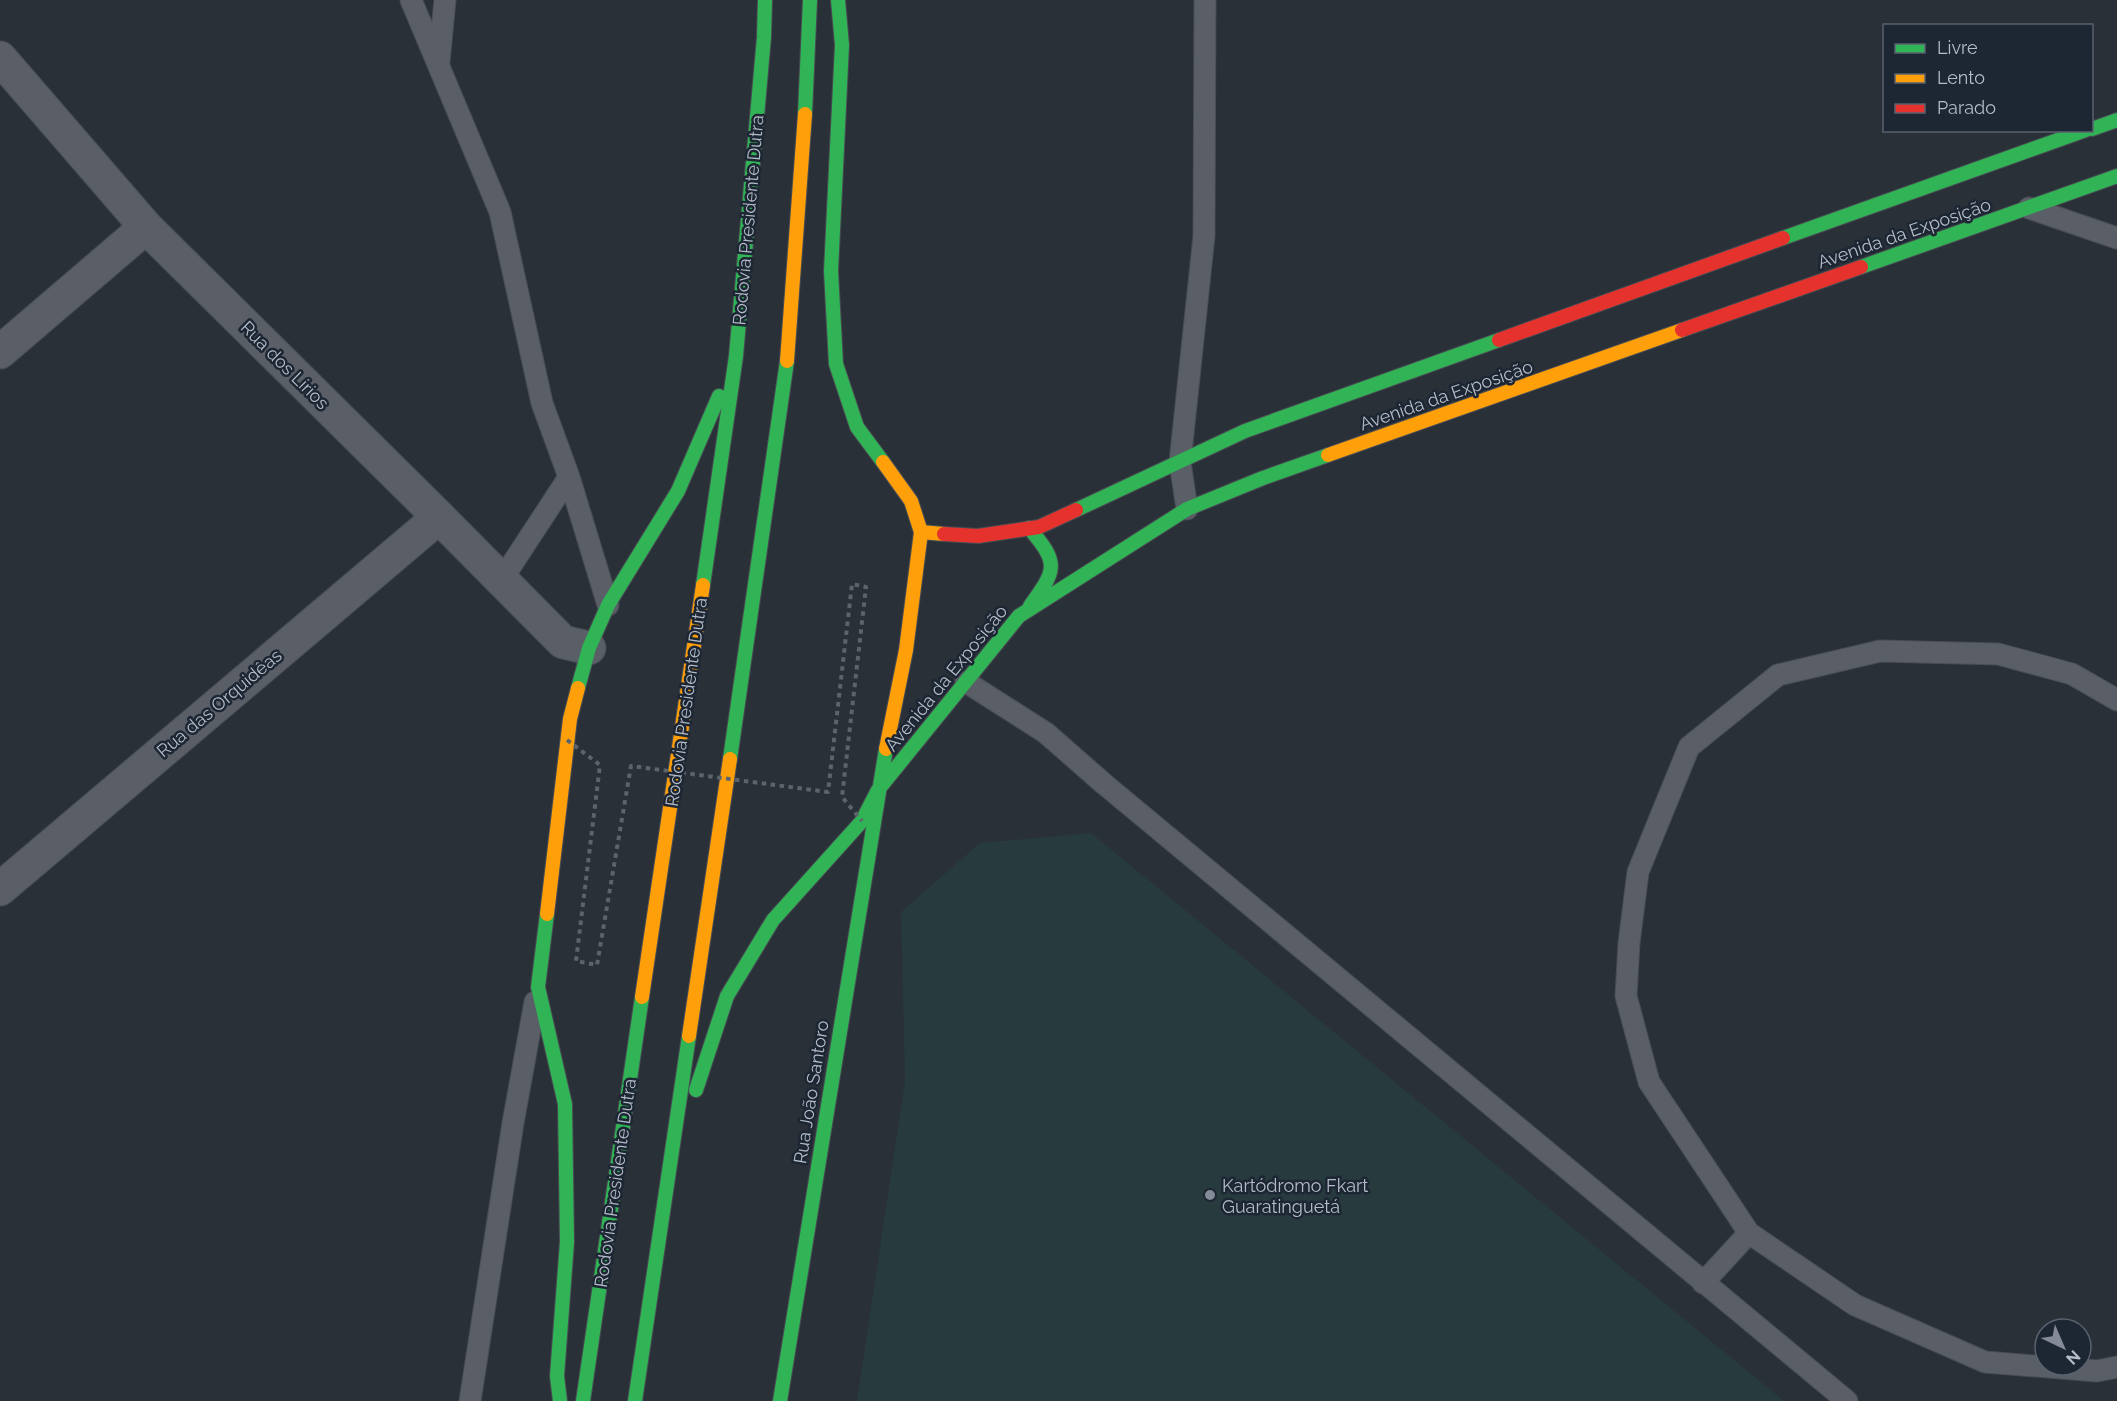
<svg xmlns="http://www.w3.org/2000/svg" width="2117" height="1401" font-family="Raleway,sans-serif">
	<rect width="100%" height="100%" fill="#2a3038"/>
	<path fill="#273a3e" d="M1091 833 1784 1401H857L905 1081 901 912 980 843Z"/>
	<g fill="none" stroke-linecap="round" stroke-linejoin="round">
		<g stroke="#484c53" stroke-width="23">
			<path id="lane" d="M411 0 500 212 542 403 569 477 608 605
				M439 62 445 0
				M2029 208 2117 238
				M1187 509 1180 462 1204 236 1205 0
				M501 581 569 477
				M966 682 1046 733 1103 783 1847 1401
				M2117 700 2072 674 1998 654 1880 651 1778 675 1689 747 1638 872 1629 943 1626 996 1649 1082 1749 1233 1855 1305 1985 1362 2097 1371 2117 1367
				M1703 1283 1749 1233
				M470 1401 513 1123 535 1002"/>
		</g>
		<g stroke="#484c53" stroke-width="35">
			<path id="street" d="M0 58 146 227 439 517 563 642 589 648
				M0 352 146 227
				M0 889 439 517"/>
		</g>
		<g stroke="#484c53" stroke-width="16">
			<path id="fast" d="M838 0 842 45 831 271 836 364 857 427 883 462
				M805 114 810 0
				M2092 129 2117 120
				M1783 238 2086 130
				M1861 267 2117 176
				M1076 510 1245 431 1499 340
				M1029 528C1060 564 1056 570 1030 606
				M703 585 736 356 764 37 765 0
				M578 688 589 648 608 605 678 491 719 396
				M730 759 787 361
				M882 785 1019 616 1187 509 1263 478 1328 455
				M547 914 538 987 565 1104 567 1242 557 1376 560 1401
				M696 1090 727 996 773 920 862 821 878 790
				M583 1401 642 997
				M635 1401 689 1036
				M780 1401 886 749"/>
		</g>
		<g stroke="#484c53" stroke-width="16">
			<path id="slow" d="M787 361 805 114
				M1328 455 1682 330
				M883 462 911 501 921 532
				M886 749 906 650 921 532 944 534
				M547 914 570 719 578 688
				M642 997 703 585
				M689 1036 730 759"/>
		</g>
		<g stroke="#484c53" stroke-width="16">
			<path id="jam" d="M1682 330 1861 267
				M1499 340 1783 238
				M944 534 978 536 1039 527 1076 510"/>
		</g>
		<use href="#lane" stroke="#5a5e66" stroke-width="21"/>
		<use href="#street" stroke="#5a5e66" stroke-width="33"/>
		<use href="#fast" stroke="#30b455" stroke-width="14"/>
		<use href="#slow" stroke="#ff9f0a" stroke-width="14"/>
		<use href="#jam" stroke="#e5322d" stroke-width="14"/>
		<path stroke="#5d636a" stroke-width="4" stroke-dasharray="4.5 4.5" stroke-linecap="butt" d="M567 740 600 765 576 961 597 965 631 766 828 792 852 584 866 587 842 797 862 821"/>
	</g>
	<circle fill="#848b96" stroke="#1d2633" stroke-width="2" cx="1210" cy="1195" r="6"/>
	<g text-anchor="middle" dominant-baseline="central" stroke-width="5" stroke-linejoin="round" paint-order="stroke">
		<g font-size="18" fill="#b4bcc9" stroke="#1d2633">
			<text transform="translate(748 220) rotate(-85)">Rodovia Presidente Dutra</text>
			<text transform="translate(1904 233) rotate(-19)">Avenida da Exposição</text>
			<text transform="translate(285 365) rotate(45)">Rua dos Lírios</text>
			<text transform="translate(1446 395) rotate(-19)">Avenida da Exposição</text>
			<text transform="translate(946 678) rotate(-51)">Avenida da Exposição</text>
			<text transform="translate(686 702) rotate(-82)">Rodovia Presidente Dutra</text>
			<text transform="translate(219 703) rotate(-40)">Rua das Orquidêas</text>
			<text transform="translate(811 1092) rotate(-81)">Rua João Santoro</text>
			<text transform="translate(615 1183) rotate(-82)">Rodovia Presidente Dutra</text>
		</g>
		<g font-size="18" fill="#b4bcc9" stroke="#1d2633" text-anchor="start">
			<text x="1222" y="1185">Kartódromo Fkart<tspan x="1222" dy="21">Guaratinguetá</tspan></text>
		</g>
	</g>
	<rect x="1883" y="24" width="210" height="108" fill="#1d2633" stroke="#59626f" stroke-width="1.5"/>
	<rect x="1895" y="44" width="30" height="9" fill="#30b455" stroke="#59626f" stroke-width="1.5"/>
	<text x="1937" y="54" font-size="18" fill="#b4bcc9">Livre</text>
	<rect x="1895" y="74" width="30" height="9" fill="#ff9f0a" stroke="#59626f" stroke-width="1.5"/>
	<text x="1937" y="84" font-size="18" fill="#b4bcc9">Lento</text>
	<rect x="1895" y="104" width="30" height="9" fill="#e5322d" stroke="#59626f" stroke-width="1.5"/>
	<text x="1937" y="114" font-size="18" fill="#b4bcc9">Parado</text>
	<g transform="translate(2063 1347) rotate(136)"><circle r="28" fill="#1d2633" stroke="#59626f" stroke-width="1.5"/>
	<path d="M0-4.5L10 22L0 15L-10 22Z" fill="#848b96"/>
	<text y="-9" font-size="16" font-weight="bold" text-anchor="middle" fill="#b4bcc9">N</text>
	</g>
</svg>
